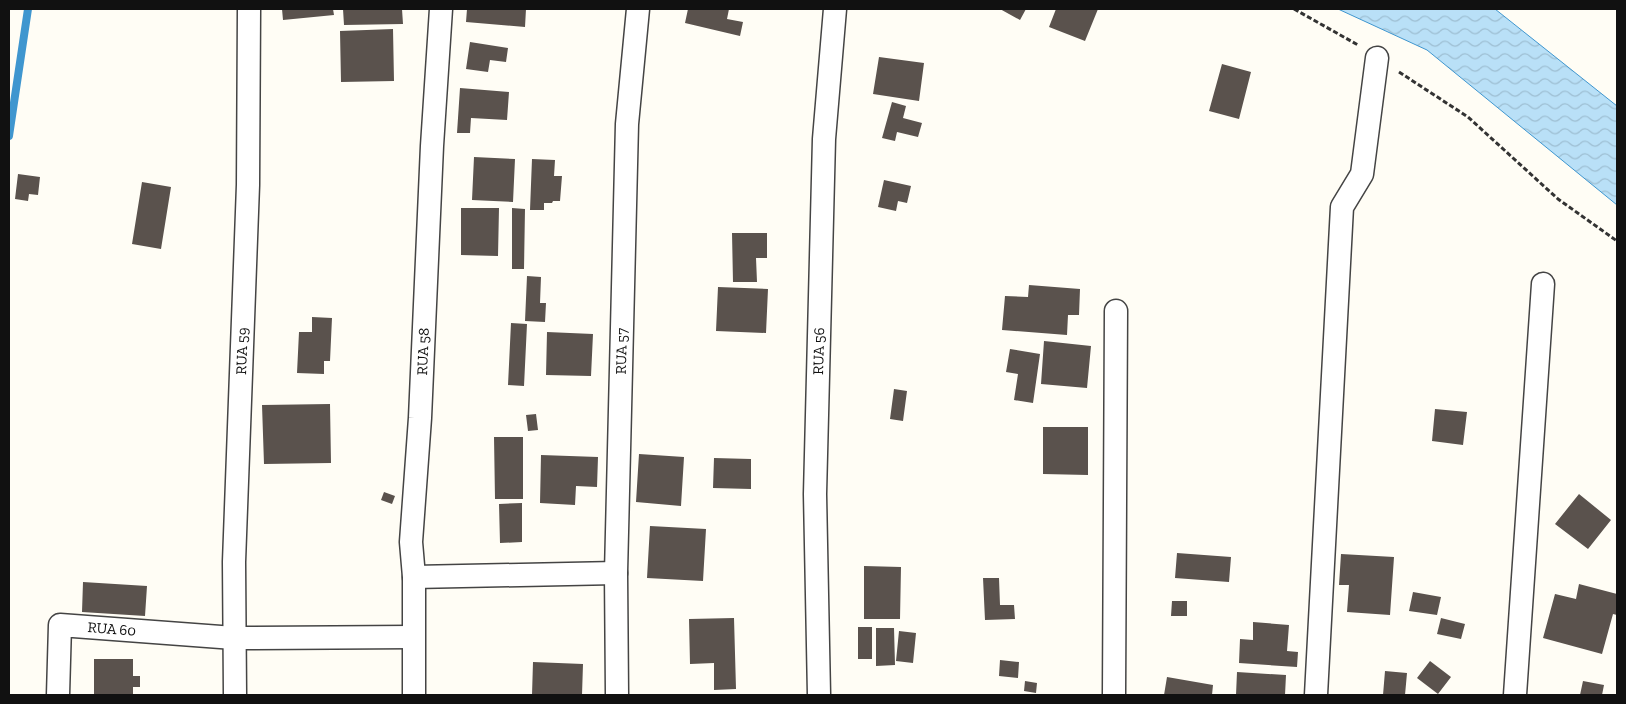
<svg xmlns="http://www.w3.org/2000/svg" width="1626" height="704" font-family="'Zilla Slab',serif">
	<defs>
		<pattern id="water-waves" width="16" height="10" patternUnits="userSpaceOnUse" patternTransform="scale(1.25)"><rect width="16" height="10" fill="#b9e0f7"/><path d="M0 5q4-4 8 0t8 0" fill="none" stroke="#9ebfd3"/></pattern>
	</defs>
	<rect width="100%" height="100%" fill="#fffdf5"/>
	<path fill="url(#water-waves)" stroke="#3f96cf" d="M1338 9H1495L1617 106V205L1427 50Z"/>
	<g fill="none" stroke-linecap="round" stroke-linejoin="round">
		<path stroke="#3f96cf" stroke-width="8" d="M9 136 28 9"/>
	</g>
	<path fill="#5a524d" d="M282 9H333L334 15 283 20Z
		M343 9H402L403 24 344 25Z
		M467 9H526L525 27 466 22Z
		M688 9H729L727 19 743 22 740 36 685 23Z
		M1000 9H1026L1020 20Z
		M1056 9H1098L1085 41 1049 27Z
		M393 29 394 81 341 82 340 31Z
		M470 42 508 48 506 62 490 60 488 72 466 69Z
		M879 57 924 63 919 101 873 94Z
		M1222 64 1251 72 1239 119 1209 111Z
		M460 88 509 92 507 120 471 118 470 133H457Z
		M892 102 906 106 903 118 922 123 918 137 897 132 895 141 882 138Z
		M474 157 515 159 513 202 472 200Z
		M532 159 555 160 554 176H562L560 201H553L552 203H544V210H530Z
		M18 174 40 177 38 195 29 194 28 201 15 199Z
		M884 180 911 186 907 203 898 201 896 211 878 207Z
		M142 182 171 187 161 249 132 244Z
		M461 208H499L498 256 461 255Z
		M512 208 525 209 524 269H512Z
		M732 233H767V258H756L757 282H733Z
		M527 276 541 277 540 303H546L545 322 525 321Z
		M1029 285 1080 289 1079 315H1068L1067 335 1002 330 1005 296 1028 297Z
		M718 287 768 289 766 333 716 331Z
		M312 317 332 318 330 361H324V374L297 373 299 332H312Z
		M511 323 527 324 524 386 508 385Z
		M547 332 593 334 591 376 546 375Z
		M1044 341 1091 346 1087 388 1041 384Z
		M1010 349 1040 354 1033 403 1014 400 1018 374 1006 372Z
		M894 389 907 391 903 421 890 419Z
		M330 404 331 463 264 464 262 405Z
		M1435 409 1467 412 1463 445 1432 441Z
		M536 414 538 430 528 431 526 415Z
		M1043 427H1088V475L1043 474Z
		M494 437H523V499H495Z
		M639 454 684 457 681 506 636 502Z
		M541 455 598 457 597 487 576 486 575 505 540 503Z
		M714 458 751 459V489L713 488Z
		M384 492 395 496 392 504 381 500Z
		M1579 494 1611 520 1588 549 1555 524Z
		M522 503V542L500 543 499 504Z
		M650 526 706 529 703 581 647 578Z
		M1177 553 1231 557 1229 582 1175 578Z
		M1341 554 1394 557 1390 615 1347 612 1349 585H1339Z
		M864 566 901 567 900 619H864Z
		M983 578H999L1000 605H1014L1015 619 985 620Z
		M83 582 147 586 145 616 82 612Z
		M1579 584 1617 594V615L1613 614 1602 654 1543 638 1555 594 1576 599Z
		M1413 592 1441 597 1437 615 1409 611Z
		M1172 601H1187V616H1171Z
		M734 618 736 689 714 690V663L690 664 689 619Z
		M1441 618 1465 624 1461 639 1437 634Z
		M1253 622 1289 625 1287 651 1298 652 1297 667 1239 663 1240 639 1253 640Z
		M858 627H872V659H858Z
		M876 628H894L895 665 876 666Z
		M899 631 916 633 913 663 896 661Z
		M94 659H133V676H140V687H133V695H94Z
		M1000 660 1019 662 1018 678 999 676Z
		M1430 661 1451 677 1438 694 1417 678Z
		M533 662 583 664 582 695H532Z
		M1385 671 1407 673 1405 695H1383Z
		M1237 672 1286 675 1285 695H1236Z
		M1167 677 1213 685 1212 695H1164Z
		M1025 681 1037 683 1036 693 1024 691Z
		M1583 681 1604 685 1602 695H1580Z"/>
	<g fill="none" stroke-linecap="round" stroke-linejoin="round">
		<g stroke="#444" stroke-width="25">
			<g id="street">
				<path d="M414 577 616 573"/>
				<path id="s1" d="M58 695 60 625 234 638 413 637"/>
				<path id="s2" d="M235 695 234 562 248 185 249 9"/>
				<path id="s3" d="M414 695V577L411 542 420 418 432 146 441 9"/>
				<path id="s4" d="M617 695 616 573 627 124 638 9"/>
				<path id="s5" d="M819 695 815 494 824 139 835 9"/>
				<path d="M1114 695 1116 311"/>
				<path d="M1316 695 1342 207 1362 174 1377 58"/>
				<path d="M1515 695 1543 284"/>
			</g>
		</g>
		<path stroke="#333" stroke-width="3" stroke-dasharray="5 2.5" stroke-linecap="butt" d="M1294 9 1358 45
			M1399 72 1468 117 1558 199 1617 241"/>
		<use href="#street" stroke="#fff" stroke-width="22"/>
	</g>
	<g text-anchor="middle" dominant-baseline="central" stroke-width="5" stroke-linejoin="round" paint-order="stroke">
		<g font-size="15" fill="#111" stroke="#fff">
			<text stroke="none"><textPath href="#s2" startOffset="344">RUA 59</textPath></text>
			<text stroke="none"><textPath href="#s3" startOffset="344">RUA 58</textPath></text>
			<text stroke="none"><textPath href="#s4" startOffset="344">RUA 57</textPath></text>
			<text stroke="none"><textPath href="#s5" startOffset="344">RUA 56</textPath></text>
			<text stroke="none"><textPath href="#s1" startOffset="122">RUA 60</textPath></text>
		</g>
	</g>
	<rect width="1626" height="704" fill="none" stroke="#111111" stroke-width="20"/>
</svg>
